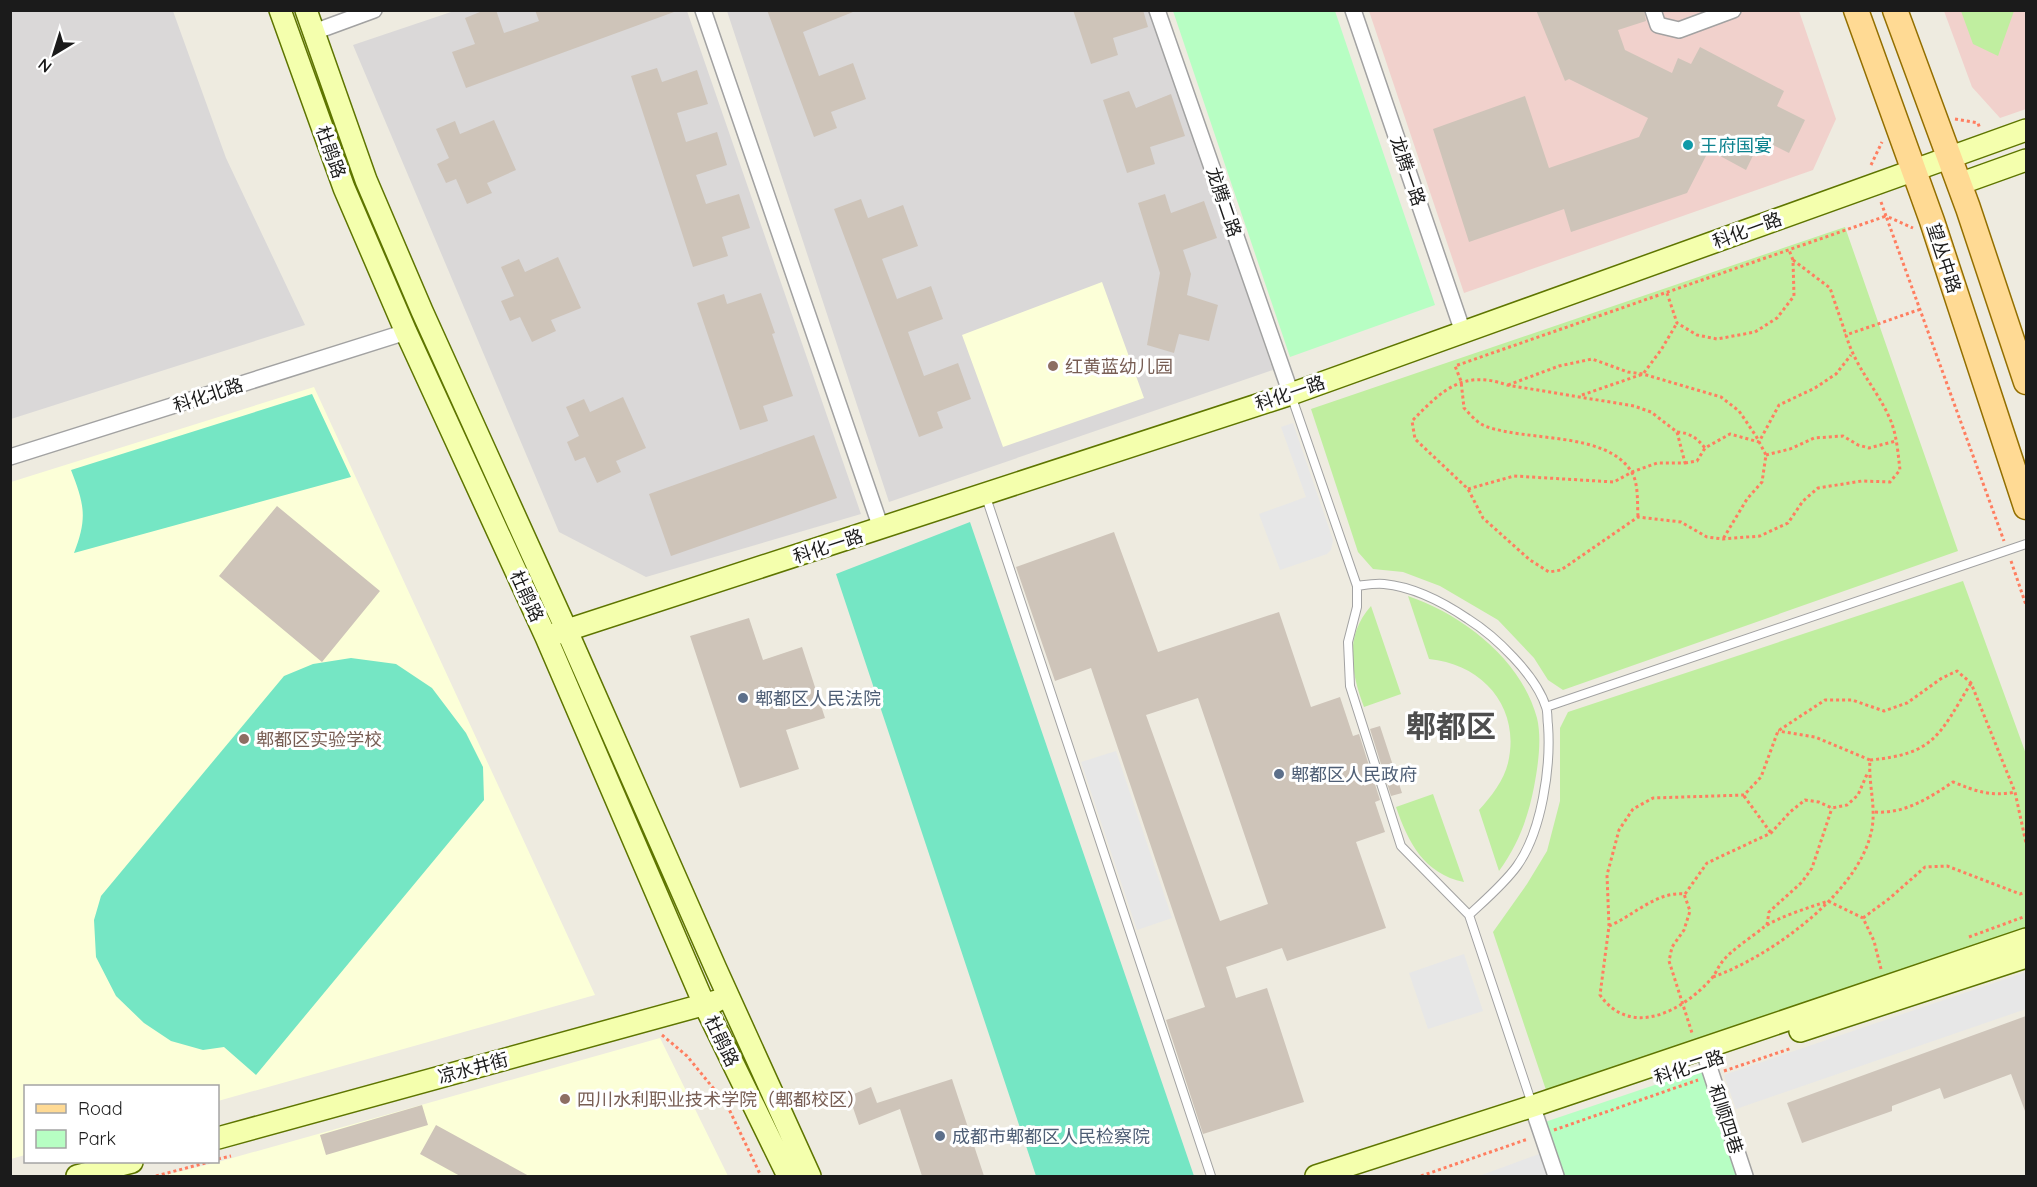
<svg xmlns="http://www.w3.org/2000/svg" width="2037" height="1187" font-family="Quicksand,'Noto Sans SC',sans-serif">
	<rect width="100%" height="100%" fill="#eeebe0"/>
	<path fill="#dad8d8" d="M11 11H173L226 158 305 325 11 419Z
		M454 11H687L861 514 646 577 559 532 353 45Z
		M727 11H1150L1273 370 889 502Z"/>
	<path fill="#f1d1cc" d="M1369 11H1799L1836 119 1813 170 1464 293Z
		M1944 11H2026V109L2000 118 1972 87Z"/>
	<path fill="#fcffd8" d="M1102 282 1144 398 1003 447 962 335Z
		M314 387 595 995 218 1101V1086H26L25 1155 11 1159V482Z
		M660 1038 728 1176H162L218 1162Z"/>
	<path fill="#c0eea0" d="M1961 11H2014L1998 56 1973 44Z
		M1845 227 1958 551 1563 690 1548 680 1534 658 1498 620 1440 586 1403 572 1373 569 1358 552 1311 409Z
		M1963 581 2026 754V931L1547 1093 1493 932 1527 884 1547 851 1560 801V728L1568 712Z
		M1408 596C1463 615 1521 659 1537 718 1542 739 1538 766 1534 787 1528 818 1518 845 1499 871L1479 810C1491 797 1504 780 1508 763 1521 708 1483 664 1429 659Z
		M1371 606 1401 694 1364 707C1351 672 1344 636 1371 606Z
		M1433 794 1464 882C1424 874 1408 842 1396 807Z"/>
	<path fill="#b7fec3" d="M1173 11H1335L1435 305 1290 357Z
		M1705 1068 1741 1176H1563L1545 1122Z"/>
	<path fill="#75e6c4" d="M312 394 351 477 74 553C88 517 84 504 71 470Z
		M970 522 1194 1176H1036L836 574Z
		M351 658 396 664 432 688 466 733 483 767 484 800 256 1075 224 1047 203 1050 171 1041 144 1023 116 996 96 957 94 920 101 896 284 676 313 664Z"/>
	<path fill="#e7e7e7" d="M1293 423 1333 540 1331 550 1327 554 1280 570 1259 514 1306 497 1281 427Z
		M1116 751 1172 918 1137 930 1081 762Z
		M1464 954 1483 1011 1428 1029 1409 973Z
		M2026 972V1009L1736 1109 1724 1075Z
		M1542 1153 1549 1176H1479Z"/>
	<path fill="#cec4b9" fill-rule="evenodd" d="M485 10H496L504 33 539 21 535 10H674V12L466 88 452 52 475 44 465 18Z
		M767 10H858L803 32 819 76 853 63 866 99 831 112 837 128 814 137Z
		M1073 10H1143L1148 27 1113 38 1118 55 1091 64Z
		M1536 10H1644L1646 21 1618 30 1625 50 1672 73 1678 58 1691 64 1700 47 1784 91 1777 106 1805 120 1789 153 1761 139 1746 170 1709 150 1687 193 1571 232 1564 209 1469 242 1433 129 1525 96 1549 168 1639 137 1648 118 1569 79 1565 81Z
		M657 68 662 82 697 70 708 104 677 113 686 142 717 132 727 165 696 175 706 204 739 194 750 228 722 237 728 256 693 267 631 76Z
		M1129 91 1136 108 1171 94 1185 136 1150 147 1155 164 1127 173 1103 100Z
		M494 120 516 170 487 183 492 193 467 204 456 179 446 183 437 164 449 158 436 129 455 121 460 134Z
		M1165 194 1171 213 1204 201 1217 238 1183 250 1191 274 1187 295 1218 305 1209 341 1179 334 1174 353 1147 345 1160 273 1138 203Z
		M861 199 868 218 903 205 918 246 882 259 897 299 931 286 943 319 908 332 924 376 958 363 971 399 937 412 943 428 919 437 834 209Z
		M558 257 581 308 551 320 556 331 532 342 520 317 510 321 501 301 514 296 501 267 519 259 525 272Z
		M761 293 775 333 772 334 793 396 763 406 768 421 740 430 697 303 724 294 727 304Z
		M623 397 646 448 616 461 621 472 597 483 585 457 575 461 567 442 579 436 566 407 584 399 590 412Z
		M814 435 837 498 671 556 649 494Z
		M277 506 380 591 322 662 219 576Z
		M1114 532 1158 652 1279 612 1311 707 1340 697 1353 736 1359 734 1380 800 1375 802 1385 832 1356 842 1386 928 1287 961 1282 948 1226 967 1236 998 1267 988 1304 1102 1203 1134 1166 1020 1205 1007 1091 668 1055 681 1016 567ZM1198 698 1268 904 1220 921 1146 715Z
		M749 618 763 660 802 647 825 718 786 730 799 769 740 788 690 636Z
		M1380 726 1402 793 1391 796 1370 729Z
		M2026 1016V1111H2025L2011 1074 1944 1099 1940 1088 1892 1106V1111L1802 1143 1787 1103Z
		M952 1079 984 1176H922L900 1109 859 1125 849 1096 871 1087 877 1103Z
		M422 1105 428 1125 326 1155 320 1135Z
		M436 1125 529 1176H460L420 1154Z"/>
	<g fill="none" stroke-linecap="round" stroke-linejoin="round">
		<g stroke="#a2a2a2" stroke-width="10">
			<path id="lane" d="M1291 395 1357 586C1365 585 1375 583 1384 584 1415 587 1443 602 1468 619 1495 636 1536 675 1546 707 1548 712 1547 719 1548 725 1551 767 1542 831 1517 866 1504 884 1485 900 1469 915L1532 1104
				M985 494 1211 1176
				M1357 586V607L1348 642 1350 686 1401 846 1469 915
				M1546 707 2026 544"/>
		</g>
		<g stroke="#a2a2a2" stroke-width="18">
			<path id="street" d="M703 10 881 528
				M1157 10 1291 394
				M1353 10 1463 332
				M1653 10 1658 25 1679 30 1733 10
				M314 32 374 10
				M10 457 406 332
				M1707 1061 1745 1176
				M1536 1117 1556 1176"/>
		</g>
		<g stroke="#5e7500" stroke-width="24">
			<path id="secondary" d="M280 10 344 188 406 332 546 637 704 1004 788 1176
				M306 10 366 180 422 311 567 631 716 969 810 1176
				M1959 184 2026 160
				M546 637 1291 394 2026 130
				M1800 1031 2026 957
				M218 1138 717 1001
				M77 1176 132 1162
				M1316 1176 1533 1106 2026 939"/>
		</g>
		<g stroke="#936f00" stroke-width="27">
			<path id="primary" d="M1856 10 1932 221 2026 507
				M1895 10 1968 208 2026 382"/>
		</g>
		<path stroke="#ff7e60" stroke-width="3" stroke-dasharray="3 3" stroke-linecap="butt" d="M1955 119 1978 123 1980 129
			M1871 165 1882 142
			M1881 202 1886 216 1913 228
			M1793 260 1830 288 1846 335
			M1667 293 1677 323 1697 335 1717 339 1755 332 1777 318 1794 296 1793 260 1789 250
			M1508 385 1559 366 1592 359 1628 372 1643 374 1721 397 1739 411 1756 436 1766 455 1762 482 1747 499 1723 539
			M1582 395 1643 374 1661 350 1677 323
			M1677 432C1690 433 1697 438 1705 448
			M1766 455 1790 449 1814 438 1843 436 1858 445 1869 448 1896 441
			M1685 463 1697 461 1705 448 1730 434 1759 442 1779 405 1815 388 1836 374 1851 355
			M1468 489 1514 476 1614 482 1632 472 1657 463H1685L1677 432 1651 412 1634 406 1507 385C1463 369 1441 391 1412 421L1415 439 1468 489 1483 518 1530 560 1549 572 1561 570 1638 517 1681 522 1707 537 1723 539 1760 536 1788 523 1803 501 1818 488 1862 481 1890 482 1900 470C1898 454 1897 435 1890 419 1877 389 1856 369 1846 335L1921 309
			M1638 516C1637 503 1639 483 1631 471 1605 431 1527 442 1485 426 1477 423 1470 414 1464 408L1461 381 1455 366 1886 216 2004 541
			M2011 561 2026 605
			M1870 760C1935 754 1939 735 1971 683
			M1744 796 1771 833
			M1875 812C1905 814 1929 798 1953 782 1976 791 1990 797 2015 792
			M1685 894 1707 863 1771 833 1790 812 1805 800 1819 802 1832 808 1847 805 1858 795 1868 772
			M1863 918 1890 898 1925 867 1947 866 2020 894 2026 892
			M1767 925 1769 912 1802 882 1812 868 1832 808
			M1609 926C1633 916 1657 891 1684 894L1690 911 1684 930 1672 947 1669 961 1692 1033
			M1969 937 2026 916
			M1881 969 1874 941 1863 918 1828 901C1811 907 1778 917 1764 927 1752 937 1731 950 1722 962 1718 967 1716 973 1712 978 1683 1011 1631 1039 1600 995L1609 926 1607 875 1619 830 1633 809 1653 798 1744 795 1761 777 1778 731 1825 700H1852L1884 711 1907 703 1942 678 1957 671 1971 683 2015 792 2026 843
			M1713 977C1769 957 1853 897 1870 837 1878 811 1868 786 1870 760L1815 737 1778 731
			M662 1035 687 1056 727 1105 761 1176
			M1724 1071 1792 1048
			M1554 1130 1698 1080
			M218 1159 231 1156
			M156 1176 209 1162
			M1421 1176 1528 1139"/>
		<use href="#lane" stroke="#fff" stroke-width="8"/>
		<use href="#street" stroke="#fff" stroke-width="15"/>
		<use href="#secondary" stroke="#f4ffad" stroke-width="21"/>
		<use href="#primary" stroke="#ffda94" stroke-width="24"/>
	</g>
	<circle fill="#0f9aa8" stroke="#fff" stroke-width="2" cx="1688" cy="145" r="6"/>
	<g fill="#8d6e63" stroke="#fff" stroke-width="2">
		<circle cx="1053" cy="366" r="6"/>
		<circle cx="244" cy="739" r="6"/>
		<circle cx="565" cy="1099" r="6"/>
	</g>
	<g fill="#5c6f8a" stroke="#fff" stroke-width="2">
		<circle cx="743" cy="698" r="6"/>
		<circle cx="1279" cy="774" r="6"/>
		<circle cx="940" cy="1136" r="6"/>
	</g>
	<g text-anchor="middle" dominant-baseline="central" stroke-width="6" stroke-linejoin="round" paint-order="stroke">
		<g font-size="18" fill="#0d838f" stroke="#fff" text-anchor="start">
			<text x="1700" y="145">王府国宴</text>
		</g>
		<g font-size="18" fill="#1b1b1b" stroke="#fff">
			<text transform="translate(331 152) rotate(70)">杜鹃路</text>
			<text transform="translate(1408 171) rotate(71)">龙腾一路</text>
			<text transform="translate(1224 202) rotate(71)">龙腾二路</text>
			<text transform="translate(1747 230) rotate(-20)">科化一路</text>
			<text transform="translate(1944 258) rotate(72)">望丛中路</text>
			<text transform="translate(1290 393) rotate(-19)">科化一路</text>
			<text transform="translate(208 395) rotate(-18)">科化北路</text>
			<text transform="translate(828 546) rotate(-18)">科化一路</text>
			<text transform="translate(527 596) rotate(65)">杜鹃路</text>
			<text transform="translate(722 1041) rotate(64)">杜鹃路</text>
			<text transform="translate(1689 1067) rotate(-18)">科化二路</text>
			<text transform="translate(473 1068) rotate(-15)">凉水井街</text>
			<text transform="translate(1726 1119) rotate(72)">和顺四巷</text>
		</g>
		<g font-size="18" fill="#785e54" stroke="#fff" text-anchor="start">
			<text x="1065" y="366">红黄蓝幼儿园</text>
			<text x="256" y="739">郫都区实验学校</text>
			<text x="577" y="1099">四川水利职业技术学院（郫都校区）</text>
		</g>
		<g font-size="18" fill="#4e5e75" stroke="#fff" text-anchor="start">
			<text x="755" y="698">郫都区人民法院</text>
			<text x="1291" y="774">郫都区人民政府</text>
			<text x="952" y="1136">成都市郫都区人民检察院</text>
		</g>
		<g font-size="30" font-weight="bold" fill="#4e4e4e" stroke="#fff">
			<text x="1451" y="726">郫都区</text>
		</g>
	</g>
	<rect width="2037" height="1187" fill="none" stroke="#1b1b1b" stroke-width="24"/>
	<rect x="24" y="1085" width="195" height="78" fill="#ffffff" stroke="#a4a4a4" stroke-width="1.5"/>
	<rect x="36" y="1104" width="30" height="9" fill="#ffda94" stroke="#a4a4a4" stroke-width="1.5"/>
	<text x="78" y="1115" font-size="18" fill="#1b1b1b">Road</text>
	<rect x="36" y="1130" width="30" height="18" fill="#b7fec3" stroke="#a4a4a4" stroke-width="1.5"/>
	<text x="78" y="1145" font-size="18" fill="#1b1b1b">Park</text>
	<g transform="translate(54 54) rotate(218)" stroke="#ffffff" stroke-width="4.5" paint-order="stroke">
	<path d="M0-4.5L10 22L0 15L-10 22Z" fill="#1b1b1b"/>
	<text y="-9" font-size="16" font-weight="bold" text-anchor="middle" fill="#1b1b1b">N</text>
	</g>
</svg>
